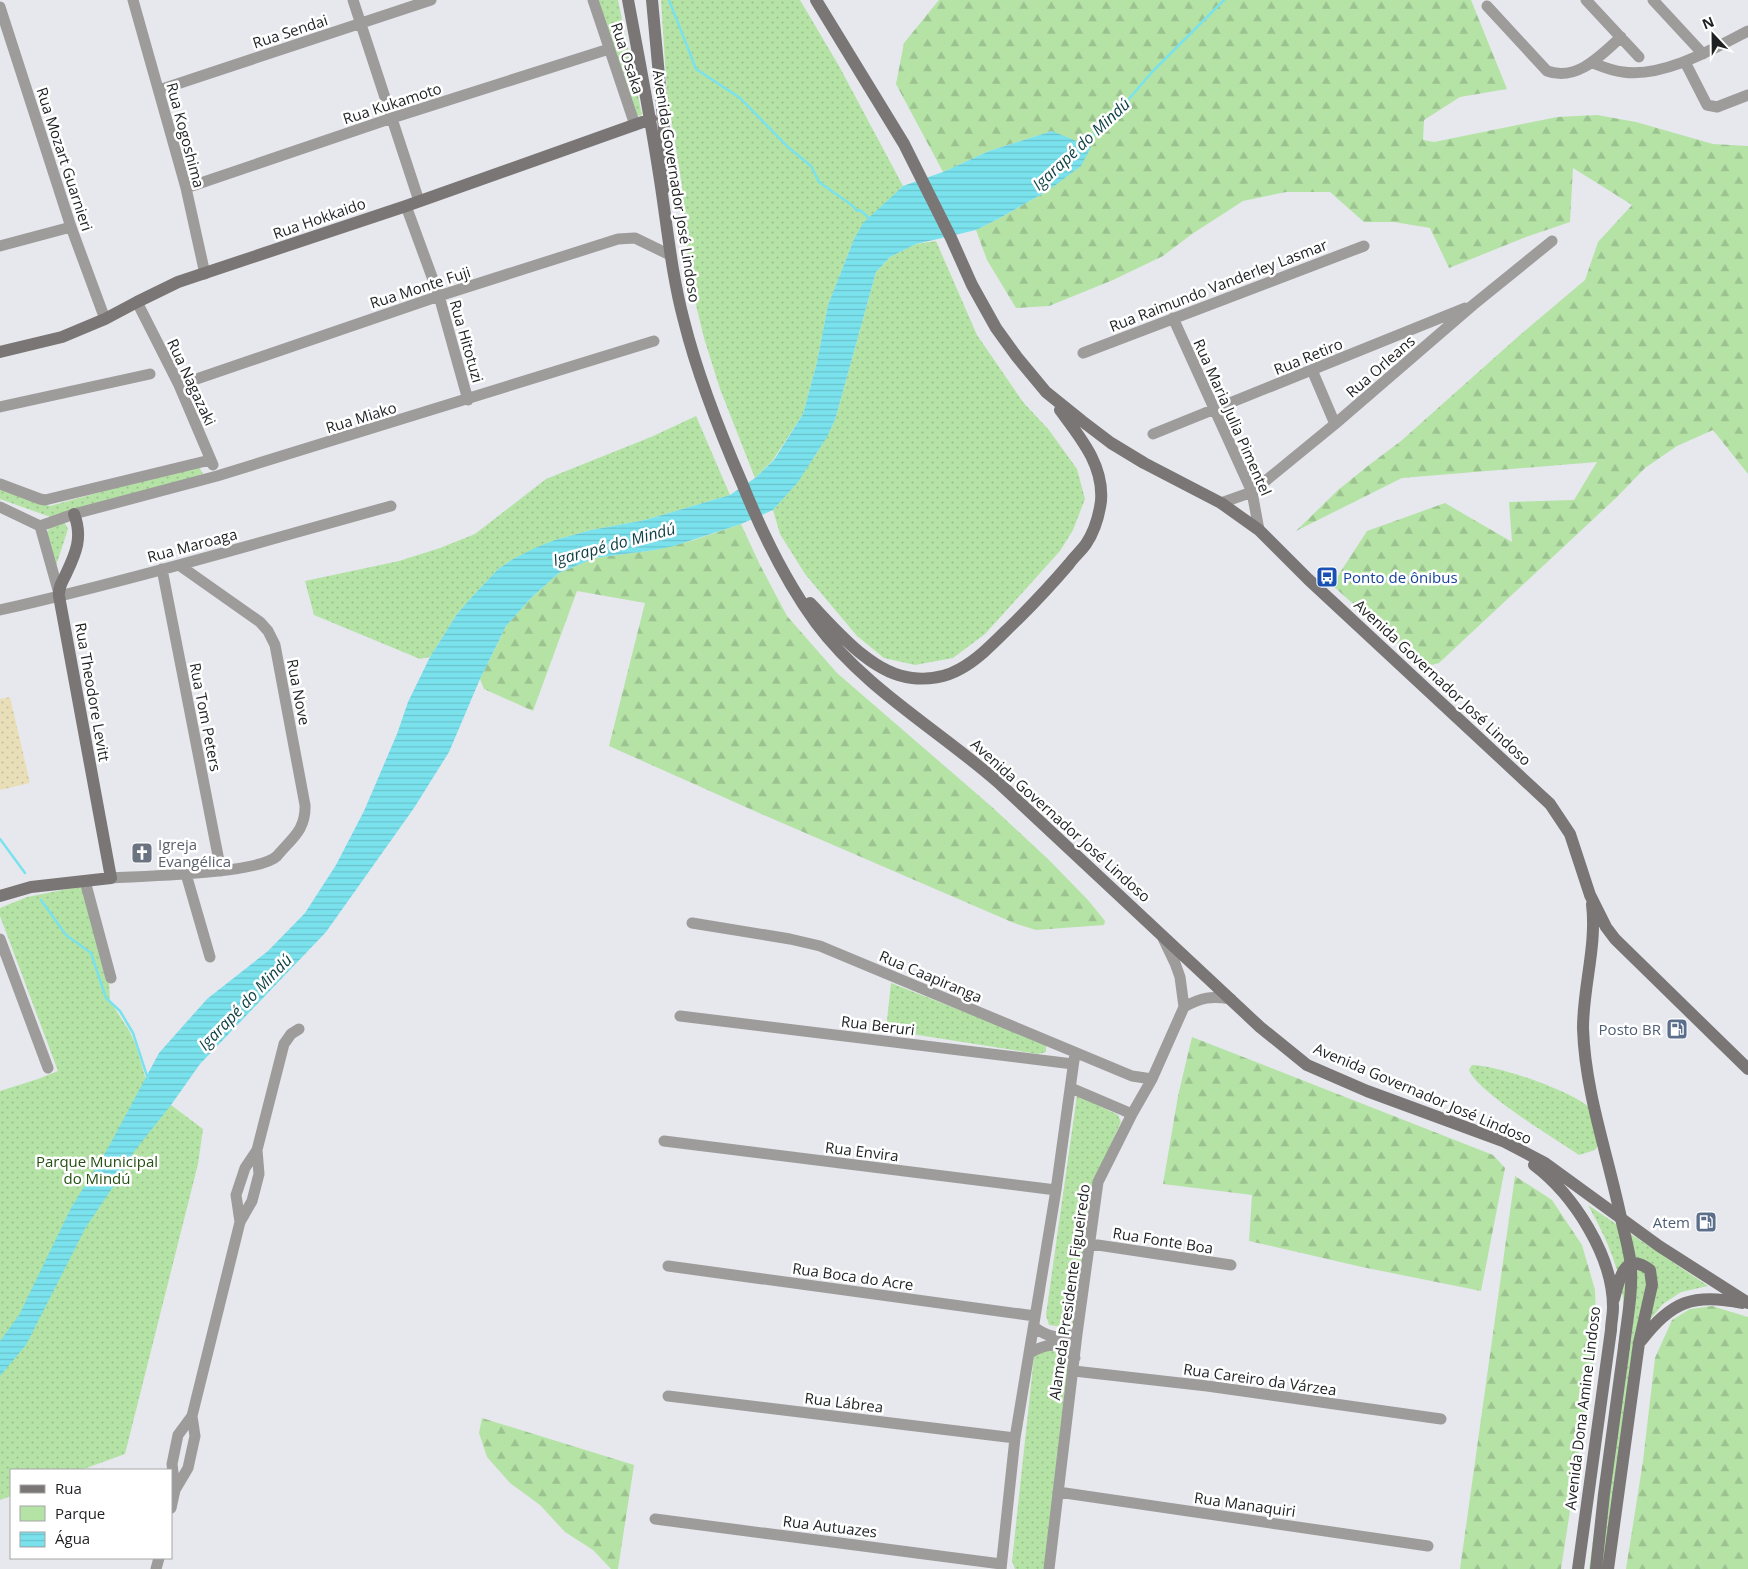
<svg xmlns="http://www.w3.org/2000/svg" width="1748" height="1569" font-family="'Open Sans',sans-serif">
	<defs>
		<pattern id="green-dots" width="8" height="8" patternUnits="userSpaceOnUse" patternTransform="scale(1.25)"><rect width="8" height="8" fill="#b5e3a6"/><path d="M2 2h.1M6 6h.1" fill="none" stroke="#9bc28f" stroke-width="1.8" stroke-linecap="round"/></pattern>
		<pattern id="forest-firs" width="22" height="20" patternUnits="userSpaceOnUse" patternTransform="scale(1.25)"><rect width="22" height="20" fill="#b5e3a6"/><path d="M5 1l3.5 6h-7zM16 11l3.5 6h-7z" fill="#9bc28f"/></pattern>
		<pattern id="sand-dots" width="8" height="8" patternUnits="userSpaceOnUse" patternTransform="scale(1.25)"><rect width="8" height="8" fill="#e8dfb9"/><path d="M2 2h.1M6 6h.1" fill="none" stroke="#c7bf9f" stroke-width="1.8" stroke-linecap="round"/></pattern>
		<pattern id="water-rules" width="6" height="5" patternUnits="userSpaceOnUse" patternTransform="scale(1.25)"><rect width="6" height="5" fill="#7ae2ed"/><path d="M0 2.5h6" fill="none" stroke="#69c2cb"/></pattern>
	</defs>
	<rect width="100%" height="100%" fill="#e6e8ee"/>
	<path fill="url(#green-dots)" d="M598 0H618L642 115 637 116Z
		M661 0H800L839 66 903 186 864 223 854 239 828 305 817 362 803 414 773 460 755 478 720 389 704 338 689 276 682 186 667 93Z
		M936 241 977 335 1023 402 1049 430 1077 469 1085 499 1073 530 1060 551 985 634 953 658 915 665 884 658 857 636 805 574 780 534 773 510C797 482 820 453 835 420L876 272 890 257 916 244Z
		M696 416 730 495 645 520 591 530 555 540 513 559 498 569 469 600 457 614 430 657 420 659 314 615 305 581 399 561 440 548 475 534 546 479 651 437Z
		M198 465 203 474 60 520 65 523 68 529 54 572 47 532 56 519 0 499V489L50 506Z
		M83 886 109 983 110 1001 130 1032 136 1046 147 1083 171 1105 203 1129 198 1164 125 1454 81 1470H11V1496L0 1500V1091L38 1079 58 1071 0 916V908L27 897Z
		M891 983 1046 1044V1052L1038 1054 886 1030Z
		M1472 1065C1497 1065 1577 1092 1593 1111 1599 1117 1602 1128 1605 1135L1595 1150 1579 1155C1557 1140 1477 1092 1469 1070Z
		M1077 1095 1118 1115 1121 1122 1098 1173 1075 1329 1049 1325 1046 1315Z
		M1588 1205 1708 1286 1681 1292 1663 1304 1645 1326 1607 1569H1589L1622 1334C1622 1322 1624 1310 1623 1299 1619 1265 1604 1234 1588 1205Z
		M1047 1347 1066 1353 1071 1364 1045 1567 1043 1569H1015L1012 1561 1034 1357Z"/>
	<path fill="url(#forest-firs)" d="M939 0H1471L1507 89 1460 97 1424 120 1423 140 1434 142 1557 117 1597 115 1636 122 1713 144 1748 146V474L1713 430 1677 446 1645 468 1617 497 1439 663 1424 667 1332 585 1367 531 1445 503 1512 542 1509 502 1574 500 1597 462 1402 478 1296 531 1338 490 1369 465 1401 441 1521 334 1585 280 1598 242 1632 205 1573 168 1570 222 1526 237 1449 268 1430 228 1394 222H1364L1330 192H1286L1243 201 1192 234 1163 256 1113 280 1049 306 1016 308 987 260 976 230 998 219 1049 190 1052 131 989 151 943 172 896 84 904 43Z
		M741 524 759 563 787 616 837 673 992 807 1049 860 1088 900 1105 921 1104 925 1036 930 1014 923 759 813 609 746 645 603 577 591 533 711 484 689 480 679 506 626 532 597 559 573 595 558 655 550 691 541Z
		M1192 1037 1493 1155 1505 1168 1481 1291 1362 1267 1249 1241 1252 1195 1163 1184 1178 1096Z
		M1515 1176 1552 1200 1582 1245 1595 1290 1597 1337 1561 1569H1460Z
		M1712 1306 1748 1317V1569H1626L1643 1461 1655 1358 1672 1320 1690 1309Z
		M482 1418 634 1465 618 1569H611L593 1550 565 1532 540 1505 510 1483 487 1457 479 1433Z"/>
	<path fill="url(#sand-dots)" d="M10 697 30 783 0 790V699Z"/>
	<path fill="url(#water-rules)" d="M1052 131 1091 147 1081 166 1049 190 998 219 976 230 916 244 890 257 876 272 835 420 827 437 798 482 773 510 741 524 674 546 655 550 595 558 559 573 532 597 506 626 480 679 449 752 414 808 326 932 200 1064 171 1105 133 1153 115 1184 86 1227 26 1345 0 1376V1341L19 1315 71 1208 108 1148 159 1053 207 999 268 951 305 913 336 865 364 811 397 734 408 702 430 657 457 614 469 600 498 569 513 559 537 547 555 540 591 530 645 520 730 495 755 478 774 460 803 414 817 362 828 305 854 239 863 223 903 186 943 172 989 151Z"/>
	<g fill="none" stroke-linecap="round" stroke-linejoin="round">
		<path stroke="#7ae2ed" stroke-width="2.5" d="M669 0 696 69 740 98 789 148 811 166 819 182 853 206 857 211 860 210 870 219
			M1082 146 1116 114 1152 72 1224 0
			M0 839 25 873
			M41 900 66 935 91 953 106 998 120 1011 133 1033 148 1079"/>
		<path stroke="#9e9b9b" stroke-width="11" d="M133 0 186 188 205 274
			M353 0 419 201
			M593 0 635 125
			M1586 0 1639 57
			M1653 0 1703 54
			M1487 6 1547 71C1577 82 1601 55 1621 37
			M0 7 71 227 105 319
			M1685 62 1707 105 1717 107 1748 95
			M1593 63C1603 67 1612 71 1623 72 1663 78 1713 49 1748 31
			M159 90 431 0
			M186 188 392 118 609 49
			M406 206 439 296 468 400
			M0 246 71 227
			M137 302 179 385 213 465
			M1173 318 1252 492 1259 530
			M1083 353 1364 246
			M1312 370 1335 424
			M179 385 439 296 618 239 635 238 670 255
			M0 407 150 374
			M1153 434 1465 308
			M0 484 40 499 45 500 210 460
			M1221 503 1252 492 1335 424 1473 305 1552 241
			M0 507 40 526 74 514 217 476 654 341
			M40 526 58 590
			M162 569 221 871
			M0 610C132 580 261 542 391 506
			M186 874 210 957
			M111 878C141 876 259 874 277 856 292 838 306 830 305 805L275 645 268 631 260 622 179 565
			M85 881 111 978
			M692 923 790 939 820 946 1132 1076 1152 1079
			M0 939 48 1068
			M1184 1007C1202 997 1211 996 1231 999
			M680 1016 1073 1064
			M1071 1088 1132 1114
			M664 1141 1056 1190
			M240 1222 236 1195 245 1168 257 1150
			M1091 1244 1231 1265
			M668 1266 1035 1316
			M1034 1327C1050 1339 1058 1338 1077 1334
			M1030 1353C1048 1342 1060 1342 1075 1358
			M1074 1371 1207 1386 1441 1419
			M668 1396 1015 1438
			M175 1490 172 1464 178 1435 192 1416 240 1222 252 1201 259 1174 257 1150 284 1044 291 1034 299 1029
			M1058 1492 1428 1546
			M171 1508 175 1490 188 1468 195 1436 192 1416
			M655 1519 1001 1564
			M156 1569 159 1558
			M1001 1569 1015 1438 1056 1190 1075 1053
			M1049 1569 1077 1334 1098 1182 1132 1114 1152 1079 1184 1007 1180 977 1175 963 1163 938"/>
		<path stroke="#7b7676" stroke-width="12" d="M628 0C639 58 650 116 659 174 667 223 671 273 684 321 698 377 719 430 742 483 762 533 784 579 816 623 865 689 939 730 1000 784L1260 1027 1307 1065 1367 1091 1503 1141 1545 1163 1659 1246 1748 1303
			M652 0 668 173 663 190
			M816 0 904 144 951 238 972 285 996 328 1017 357 1046 392 1082 421 1111 443 1144 463 1221 503 1259 530 1308 579 1550 804 1570 834 1590 895 1606 927 1615 939 1748 1069
			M0 352 62 337 105 319 137 302 178 282 406 206 651 119
			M810 603C836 630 872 674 912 678 928 680 946 677 960 669 982 657 999 637 1017 620 1035 602 1052 584 1069 564 1074 557 1081 551 1086 544 1094 532 1099 516 1101 501 1104 465 1080 437 1060 410
			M0 896 31 887 111 878 59 596C58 588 62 582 66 574 76 553 83 537 74 514
			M1583 1028C1583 987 1597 946 1592 904
			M1534 1165C1574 1195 1613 1256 1613 1307 1613 1315 1611 1323 1611 1330L1578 1569
			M1641 1341C1671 1301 1694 1293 1742 1303
			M1596 1569 1604 1494 1624 1347
			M1608 1569 1639 1343 1652 1285 1650 1270C1624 1250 1619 1280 1614 1299"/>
		<path stroke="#7b7676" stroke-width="12" d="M1583 1028C1585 1093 1608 1155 1621 1218 1624 1232 1628 1246 1630 1259 1634 1287 1627 1319 1624 1347"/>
	</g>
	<defs>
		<g id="bus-square" transform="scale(1.125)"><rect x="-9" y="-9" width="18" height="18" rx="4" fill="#1a4fb4" stroke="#fff"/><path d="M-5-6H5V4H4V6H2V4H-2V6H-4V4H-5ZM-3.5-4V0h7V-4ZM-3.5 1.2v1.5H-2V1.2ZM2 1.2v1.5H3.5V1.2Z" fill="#fff"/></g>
		<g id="church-square" transform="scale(1.125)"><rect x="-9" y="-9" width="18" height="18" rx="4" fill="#6b7280" stroke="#fff"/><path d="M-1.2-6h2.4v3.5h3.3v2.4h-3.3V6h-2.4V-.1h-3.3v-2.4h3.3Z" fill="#fff"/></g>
		<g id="fuel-square" transform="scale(1.125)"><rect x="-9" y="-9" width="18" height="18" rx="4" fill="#5c6f8a" stroke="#fff"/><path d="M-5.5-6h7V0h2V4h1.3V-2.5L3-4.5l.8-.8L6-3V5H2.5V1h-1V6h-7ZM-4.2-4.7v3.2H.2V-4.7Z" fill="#fff"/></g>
	</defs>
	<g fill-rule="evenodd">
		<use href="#bus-square" x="1327" y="577"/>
		<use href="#church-square" x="142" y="853"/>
		<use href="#fuel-square" x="1677" y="1029"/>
		<use href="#fuel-square" x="1706" y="1222"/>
	</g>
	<g text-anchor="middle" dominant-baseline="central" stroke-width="5" stroke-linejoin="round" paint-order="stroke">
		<g font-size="15" fill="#1f2022" stroke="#fff">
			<text transform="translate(290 31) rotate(-18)">Rua Sendai</text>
			<text transform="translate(628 58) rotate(72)">Rua Osaka</text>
			<text transform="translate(392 103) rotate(-18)">Rua Kukamoto</text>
			<text transform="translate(186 135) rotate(75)">Rua Kogoshima</text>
			<text transform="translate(65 159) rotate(72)">Rua Mozart Guarnieri</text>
			<text transform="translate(677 186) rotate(81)">Avenida Governador José Lindoso</text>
			<text transform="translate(319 218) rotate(-19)">Rua Hokkaido</text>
			<text transform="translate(1218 285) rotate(-21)">Rua Raimundo Vanderley Lasmar</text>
			<text transform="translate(420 287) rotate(-18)">Rua Monte Fuji</text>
			<text transform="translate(467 341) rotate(74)">Rua Hitotuzi</text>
			<text transform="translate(1308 356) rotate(-22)">Rua Retiro</text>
			<text transform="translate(1380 366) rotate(-41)">Rua Orleans</text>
			<text transform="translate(192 382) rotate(65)">Rua Nagazaki</text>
			<text transform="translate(361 417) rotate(-17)">Rua Miako</text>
			<text transform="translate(1233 417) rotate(66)">Rua Maria Julia Pimentel</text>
			<text transform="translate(192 545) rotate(-15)">Rua Maroaga</text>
			<text transform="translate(1443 682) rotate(43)">Avenida Governador José Lindoso</text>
			<text transform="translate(93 692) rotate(80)">Rua Theodore Levitt</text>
			<text transform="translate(299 692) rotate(79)">Rua Nove</text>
			<text transform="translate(206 717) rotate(79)">Rua Tom Peters</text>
			<text transform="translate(1061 820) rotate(42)">Avenida Governador José Lindoso</text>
			<text transform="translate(931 976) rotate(23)">Rua Caapiranga</text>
			<text transform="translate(878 1025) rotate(7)">Rua Beruri</text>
			<text transform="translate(1423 1093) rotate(23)">Avenida Governador José Lindoso</text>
			<text transform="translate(862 1151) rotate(7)">Rua Envira</text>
			<text transform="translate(1163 1240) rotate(9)">Rua Fonte Boa</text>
			<text transform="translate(853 1276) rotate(8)">Rua Boca do Acre</text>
			<text transform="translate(1069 1292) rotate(-82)">Alameda Presidente Figueiredo</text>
			<text transform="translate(1260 1379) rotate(8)">Rua Careiro da Várzea</text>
			<text transform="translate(844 1402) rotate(7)">Rua Lábrea</text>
			<text transform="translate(1582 1408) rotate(-83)">Avenida Dona Amine Lindoso</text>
			<text transform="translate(1245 1504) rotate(8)">Rua Manaquiri</text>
			<text transform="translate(830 1526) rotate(7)">Rua Autuazes</text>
		</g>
		<g font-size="15" fill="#164399" stroke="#fff" text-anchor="start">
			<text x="1343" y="577">Ponto de ônibus</text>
		</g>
		<g font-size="15" fill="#5b616d" stroke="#fff" text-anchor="start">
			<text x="158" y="844">Igreja<tspan x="158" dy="17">Evangélica</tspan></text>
		</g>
		<g font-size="15" fill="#4e5e75" stroke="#fff" text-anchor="end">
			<text x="1661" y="1029">Posto BR</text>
			<text x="1690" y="1222">Atem</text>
		</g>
		<g font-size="15" fill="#255013" stroke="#fff">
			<text x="97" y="1161">Parque Municipal<tspan x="97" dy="17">do Mindú</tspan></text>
		</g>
		<g font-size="16" font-style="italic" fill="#0d3f44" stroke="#fff">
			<text transform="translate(1081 144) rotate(-43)">Igarapé do Mindú</text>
			<text transform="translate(614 544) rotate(-15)">Igarapé do Mindú</text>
			<text transform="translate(245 1002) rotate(-46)">Igarapé do Mindú</text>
		</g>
	</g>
	<rect x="10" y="1469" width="162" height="90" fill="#ffffff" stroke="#a5a6a7"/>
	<rect x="20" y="1485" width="25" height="8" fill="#7b7676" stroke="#a5a6a7"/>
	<text x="55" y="1494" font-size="15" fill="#1f2022">Rua</text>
	<rect x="20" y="1506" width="25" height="15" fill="#b5e3a6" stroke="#a5a6a7"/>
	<text x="55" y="1519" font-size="15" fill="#1f2022">Parque</text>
	<rect x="20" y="1532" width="25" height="15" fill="url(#water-rules)" stroke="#a5a6a7"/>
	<text x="55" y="1544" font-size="15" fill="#1f2022">Água</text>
	<g transform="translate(1713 35) rotate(338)" stroke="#ffffff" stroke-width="4" paint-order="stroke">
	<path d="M0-4L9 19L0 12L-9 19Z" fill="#1f2022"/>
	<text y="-8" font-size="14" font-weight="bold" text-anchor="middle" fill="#1f2022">N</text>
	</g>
</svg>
